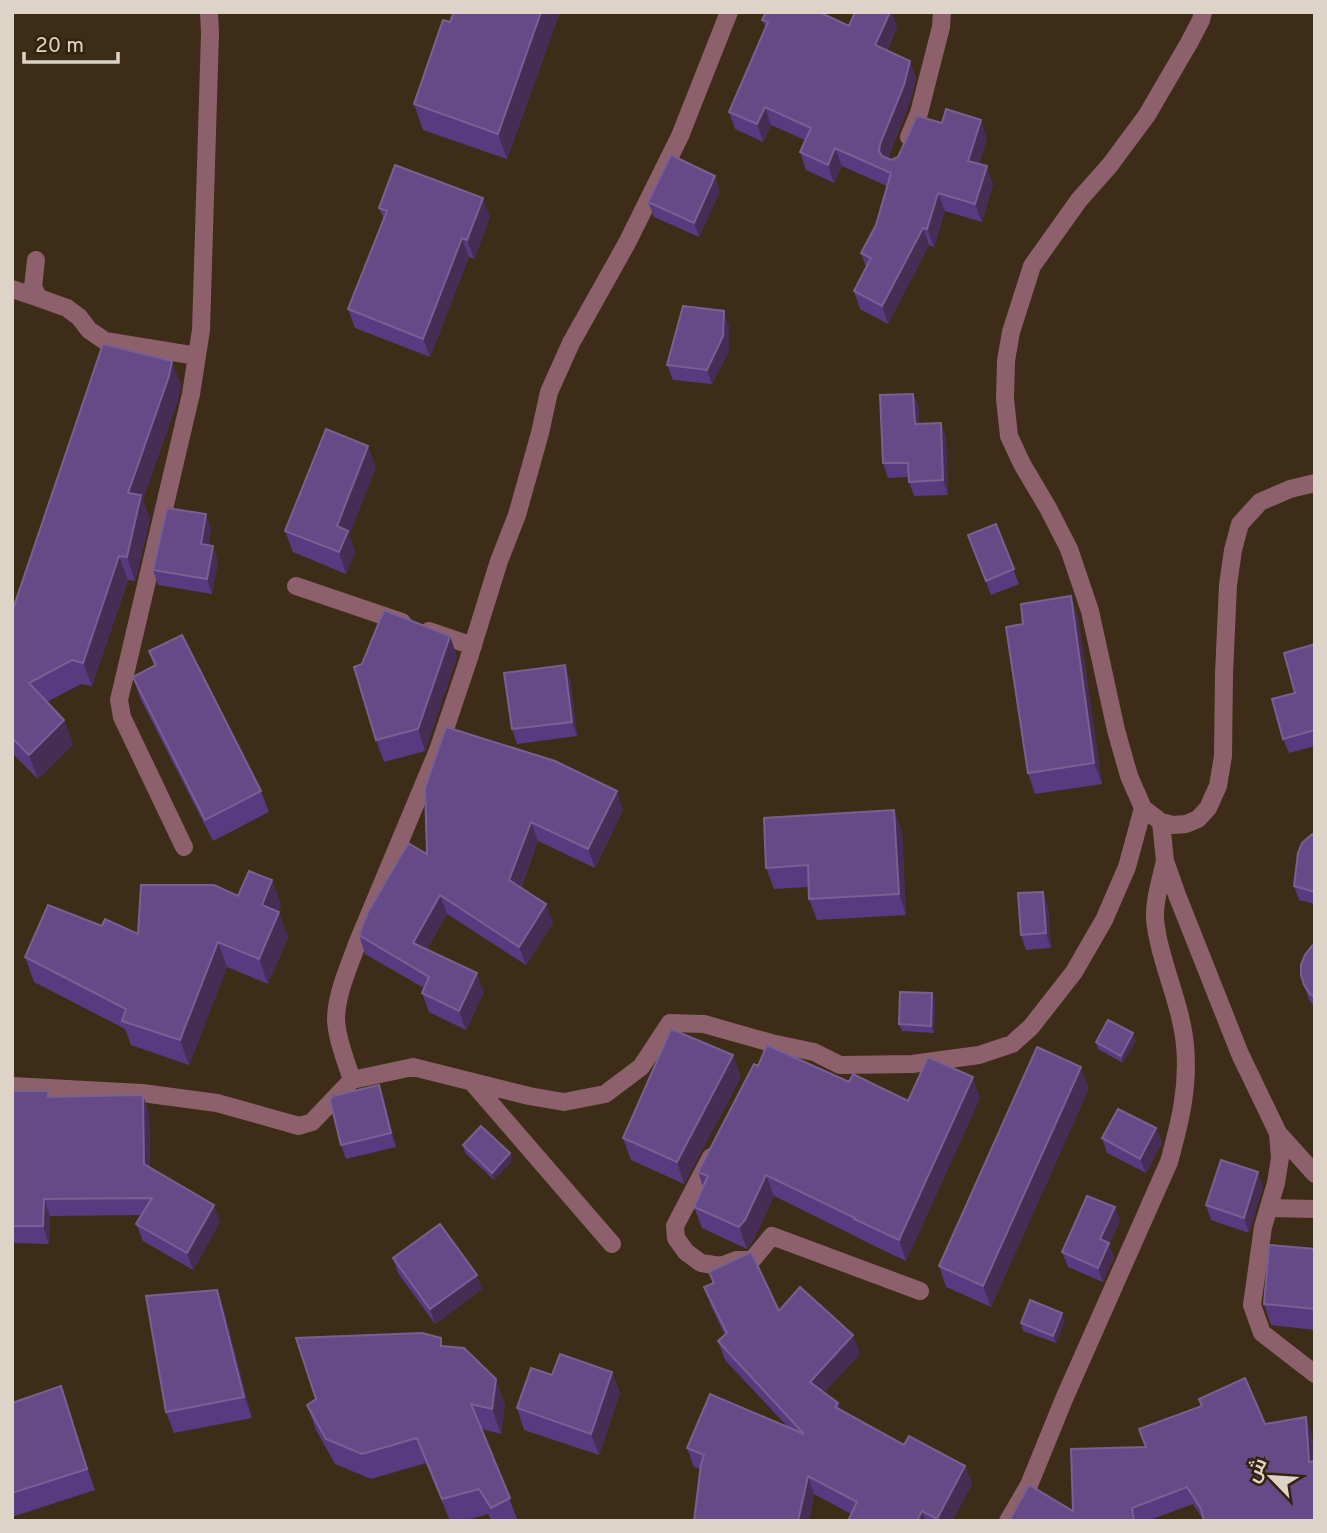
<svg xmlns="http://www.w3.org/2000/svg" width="1327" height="1533" font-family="Overpass,Cairo,sans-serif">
	<rect width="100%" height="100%" fill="#3d2c17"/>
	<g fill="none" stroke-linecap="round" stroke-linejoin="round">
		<path stroke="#8c616b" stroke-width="18" d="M1203 12 1201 20 1189 43 1147 115 1110 165 1079 200 1032 266 1011 332 1006 361 1005 399 1009 436 1022 464 1048 508 1069 549 1090 611 1116 730 1129 776 1143 808 1161 822 1173 825 1186 824 1198 819 1208 808 1218 786 1223 756 1224 674 1228 585 1233 550 1240 524 1260 502 1290 489 1315 483
			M909 137 919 113 941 27 942 12
			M36 260 33 287 39 298 67 308 79 317 89 330 105 341 197 356
			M12 289 39 298
			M296 586 402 622
			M429 631 473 646
			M1161 822 1165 861 1177 895 1240 1054 1278 1133 1280 1158 1276 1183 1263 1227 1252 1305 1262 1333 1315 1374
			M184 847 122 717 119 700 191 394 201 330 210 33 209 12
			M352 1080C346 1061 337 1040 336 1020 336 994 349 967 357 944L438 750 468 661 499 561 517 515 540 433 549 392 571 343 627 243 680 136 729 12
			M472 1082 612 1244
			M12 1086 142 1093 217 1103 299 1126 312 1122 352 1080 413 1067 529 1096 564 1102 605 1094 641 1067 670 1023 704 1024 771 1043 814 1052 840 1065 912 1064 979 1055 1012 1044 1031 1027 1074 972 1104 920 1127 867 1143 808
			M1278 1133 1315 1174
			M711 1157 675 1226 676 1238 686 1252 701 1263 721 1266 737 1260H752L772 1236 920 1291
			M1269 1208 1315 1209
			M1008 1521 1029 1485 1064 1399 1169 1162C1180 1122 1189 1087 1185 1045 1181 1002 1159 961 1155 919 1154 900 1161 879 1165 861"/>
	</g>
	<path fill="#583a80" d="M454 12H560L507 159 423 130 414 104Z
		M762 20 849 26 897 27 887 51 910 61 916 79 910 102 888 158 891 160 987 138 979 164 993 184 982 222 945 211 934 247 929 245 888 324 860 309 854 291 866 267 861 253 876 225 887 186 842 166 834 183 806 170 800 152 805 140 771 125 763 142 735 129 729 112 766 28Z
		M720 191 699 237 654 217 648 202Z
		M379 208 490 217 474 259 469 257 430 357 355 328 348 309 384 220Z
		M729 326V351L712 384 673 380 667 365Z
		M181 385 178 400 143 499 150 519 135 581 128 580 92 686 81 684 47 702 64 720 73 744 38 779 12 753V612Z
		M913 394 919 408V424L946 437 948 495 914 496 909 482V477L888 478 883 463Z
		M376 467 349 535 355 552 346 574 293 552 285 531Z
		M996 524 1019 584 991 595 968 535Z
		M211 529 208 546 218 561 212 594 158 585 153 570Z
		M1071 596 1078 618 1102 784 1035 794 1028 773 1023 624Z
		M450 636 457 657 425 751 384 762 376 740Z
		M1315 644V746L1289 753 1283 739 1295 693Z
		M149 651 261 791 269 812 213 841 140 698 133 677 154 666Z
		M570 679 577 736 517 744 512 729Z
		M425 788 623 810 595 868 538 841 521 888 546 904 553 923 526 965 447 914 427 949 484 992 466 1030 429 1012 422 993 424 988 365 954 359 935 427 854Z
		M894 810 902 832 906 915 817 920 809 899V887L774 889 766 868Z
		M1315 833V904L1299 900 1294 886Z
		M272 880 281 905 278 911 288 937 268 984 227 967 189 1065 131 1045 125 1029 34 982 25 957 102 926 138 934 238 896Z
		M1048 906 1051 948 1026 950 1021 935Z
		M1315 944V1007L1309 1000 1301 975Z
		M932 993 935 1000 934 1033 902 1031 899 1024Z
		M1133 1033 1136 1041 1123 1063 1098 1049 1096 1042Z
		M758 1066 849 1082 908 1101 980 1098 906 1261 862 1240 861 1239 774 1196 753 1241 747 1249 702 1228 694 1207 703 1187 698 1172Z
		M741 1077 684 1184 631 1160 623 1138Z
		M1089 1088 991 1307 946 1287 939 1266Z
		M12 1091 149 1113 150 1168 220 1222 193 1270 143 1241 136 1224 142 1215 50 1216 49 1244 12 1243Z
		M384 1100 396 1147 346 1159 341 1145Z
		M1156 1128 1162 1143 1146 1173 1107 1153 1102 1138Z
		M463 1145 510 1153 513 1160 494 1180 465 1153Z
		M1263 1187 1249 1233 1211 1220 1206 1205Z
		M1115 1207 1120 1221 1109 1245 1114 1258 1103 1282 1068 1267 1062 1252Z
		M1315 1249V1330L1271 1325 1264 1304Z
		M393 1258 482 1289 435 1324 398 1273Z
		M709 1272 779 1311 860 1354 824 1392 838 1403 840 1410 904 1445 965 1466 972 1484 952 1521H848L851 1514 814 1494 809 1521H694L700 1469 694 1467 687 1448 787 1426 725 1360 718 1341 725 1335 711 1306 704 1287 713 1284Z
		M217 1290 224 1311 252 1418 174 1433 166 1412Z
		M1065 1320 1056 1343 1023 1331 1021 1323Z
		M444 1346 505 1404 501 1434 482 1429 518 1521H492L488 1514 464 1521H450L426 1463 371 1479 335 1464 316 1430 307 1405Z
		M612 1372 620 1393 599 1455 524 1430 517 1408 552 1375Z
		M12 1403 68 1408 95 1490 12 1517Z
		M1265 1424 1312 1434 1204 1521 1193 1504 1147 1521H1009L1073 1511 1146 1447Z"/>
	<path fill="#472d53" d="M541 12H560L507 159 498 134Z
		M890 12H892L897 27 881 63 875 45Z
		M910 61 916 79 910 102 886 162V168L879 151 880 144Z
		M765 107 771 125 763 142 757 124Z
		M981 120 987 138 975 178 968 161Z
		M835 148 842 166 834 183 828 165Z
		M987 166 993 184 982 222 975 204Z
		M715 176 720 191 699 237 694 223Z
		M938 193 945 211 934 247 927 229Z
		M483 198 490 217 474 259 467 240Z
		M923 228 929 245 888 324 882 306Z
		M462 238 469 257 430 357 423 339Z
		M724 311 729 326V351L712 384 707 370Z
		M172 361 181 385 178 400 143 499 150 519 135 581 127 557 128 493Z
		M913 394 919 408 920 439 915 424Z
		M941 423 946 437 948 495 943 480Z
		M368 446 376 467 349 535 355 552 346 574 339 552 337 526Z
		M206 514 211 529 206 559 201 544Z
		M213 546 218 561 212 594 207 579Z
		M119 556 128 580 92 686 83 663Z
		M1071 596 1078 618 1102 784 1094 763Z
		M450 636 457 657 425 751 418 729Z
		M565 665 570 679 577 736 572 722Z
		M64 720 73 744 38 779 29 755Z
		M617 791 623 810 595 868 588 849Z
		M894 810 902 832 906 915 899 894Z
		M531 822 538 841 516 899 509 880Z
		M272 880 281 905 271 929 262 905Z
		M1043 892 1048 906 1051 948 1046 933Z
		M440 895 447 914 420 961 413 943Z
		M546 904 553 923 526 965 519 947Z
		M279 912 288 937 268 984 259 959Z
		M218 942 227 967 189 1065 180 1040Z
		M477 973 484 992 466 1030 459 1011Z
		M932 993 935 1000 934 1033 931 1026Z
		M1133 1033 1136 1041 1123 1063 1121 1056Z
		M733 1055 741 1077 684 1184 677 1162Z
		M1081 1067 1089 1088 991 1307 983 1286Z
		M973 1077 980 1098 906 1261 899 1240Z
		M379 1085 384 1100 396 1147 391 1133Z
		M143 1095 149 1113 150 1181 144 1164Z
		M1156 1128 1162 1143 1146 1173 1140 1159Z
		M510 1153 513 1160 494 1180 492 1173Z
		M1258 1172 1263 1187 1249 1233 1244 1218Z
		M766 1175 774 1196 753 1241 747 1249 739 1227Z
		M44 1199 50 1216 49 1244 43 1226Z
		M214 1205 220 1222 193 1270 187 1253Z
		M1115 1207 1120 1221 1109 1245 1114 1258 1103 1282 1098 1268 1100 1239Z
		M477 1275 482 1289 435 1324 430 1309Z
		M217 1290 224 1311 252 1418 244 1397Z
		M1062 1313 1065 1320 1056 1343 1053 1336Z
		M853 1335 860 1354 817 1400 810 1382Z
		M612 1372 620 1393 599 1455 591 1434Z
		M496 1379 505 1404 501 1434 492 1409Z
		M61 1386 68 1408 95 1490 87 1469Z
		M1306 1417 1312 1434 1315 1470 1309 1462Z
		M965 1466 972 1484 952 1521H937V1519Z
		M808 1476 814 1494 809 1521H798Z
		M922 1511 926 1521H917Z"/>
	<path fill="#664a88" stroke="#796092" stroke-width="2" d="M454 12H541L498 134 414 104 443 20 450 22Z
		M766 12H819L849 26 855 12H890L875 45 910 61 904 85 880 144 879 151 882 156 891 160 898 157 917 116 942 123 946 109 981 120 968 161 987 166 975 204 938 193 927 229 923 228 882 306 854 291 871 258 861 253 876 225 891 173 835 148 828 165 800 152 811 128 765 107 757 124 729 112 768 22 762 20Z
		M671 155 715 176 694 223 648 202Z
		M395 165 483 198 467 240 462 238 423 339 348 309 387 211 379 208Z
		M683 306 724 311 723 336 707 370 667 365Z
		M103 344 172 361 169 376 128 493 141 495 127 557 119 556 83 663 72 660 29 683 64 720 29 755 12 738V612Z
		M913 394 915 424 941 423 943 480 909 482 908 463H883L880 395Z
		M326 429 368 446 337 526 348 531 339 552 285 531Z
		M167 508 206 514 201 544 213 546 207 579 153 570Z
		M996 524 1014 569 986 581 968 535Z
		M1071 596 1094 763 1028 773 1006 627 1023 624 1021 604Z
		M384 610 450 636 418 729 376 740 354 667 362 664Z
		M182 635 261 791 205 820 133 677 156 665 149 651Z
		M1315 644V730L1283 739 1272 699 1295 693 1284 653Z
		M565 665 572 722 512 729 504 673Z
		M446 727 555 761 617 791 588 849 531 822 509 880 546 904 519 947 440 895 413 943 477 973 459 1011 422 993 429 977 359 935 368 912 408 843 427 854 425 788Z
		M894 810 899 894 809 899 808 865 766 868 764 818Z
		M1315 833V892L1294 886 1298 853 1302 843 1311 835Z
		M249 871 272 880 262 905 279 912 259 959 218 942 180 1040 122 1021 126 1009 25 957 48 905 102 926 105 919 138 934 141 885H214L238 896Z
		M1043 892 1046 933 1021 935 1018 893Z
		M1315 944V997L1310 994 1304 985 1301 975V965L1305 955 1312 946Z
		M900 992 932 993 931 1026 899 1024Z
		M1108 1020 1133 1033 1121 1056 1096 1042Z
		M671 1029 733 1055 677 1162 623 1138Z
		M767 1045 849 1082 853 1074 908 1101 928 1057 973 1077 899 1240 854 1219 855 1218 766 1175 745 1220 739 1227 694 1207 708 1176 698 1172 754 1064 758 1066Z
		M1037 1047 1081 1067 983 1286 939 1266Z
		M379 1085 391 1133 341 1145 330 1100 333 1096Z
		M12 1091H48V1097L143 1095 144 1164 214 1205 187 1253 136 1224 152 1198 44 1199 43 1226H12Z
		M1118 1109 1156 1128 1140 1159 1102 1138Z
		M481 1126 510 1153 492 1173 463 1145Z
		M1221 1160 1258 1172 1244 1218 1206 1205Z
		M1087 1196 1115 1207 1100 1239 1109 1243 1098 1268 1062 1252Z
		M440 1224 477 1275 430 1309 393 1258Z
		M1269 1245 1315 1249V1309L1264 1304Z
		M751 1252 779 1311 800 1287 853 1335 810 1382 838 1403 835 1407 904 1445 909 1436 965 1466 937 1519 922 1511 917 1521H848L857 1502 808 1476 798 1521H694L701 1464 704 1455 687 1448 710 1394 804 1434 718 1341 727 1333 704 1287 714 1283 709 1272Z
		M217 1290 244 1397 166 1412 146 1296Z
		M1030 1300 1062 1313 1053 1336 1021 1323Z
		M422 1333 441 1338V1346L464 1348 496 1379 492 1409 471 1404 510 1498 491 1508 479 1489 442 1499 417 1438 362 1454 326 1439 307 1405 316 1399 296 1338Z
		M560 1354 612 1372 591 1434 517 1408 531 1368 552 1375Z
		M1245 1378 1265 1424 1306 1417 1309 1462 1315 1461V1521H1204L1201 1509 1187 1487 1132 1508 1134 1521H1009L1029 1485 1073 1511 1071 1449 1146 1447 1139 1429 1202 1406 1199 1399Z
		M61 1386 87 1469 12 1493V1403Z"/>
	<rect width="1327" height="1533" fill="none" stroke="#ded3c7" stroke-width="28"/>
	<g transform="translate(1271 1477) rotate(295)" stroke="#33220d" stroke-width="5" paint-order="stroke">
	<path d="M0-5L12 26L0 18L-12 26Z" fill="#ded3c7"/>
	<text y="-10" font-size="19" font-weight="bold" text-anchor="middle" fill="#ded3c7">ش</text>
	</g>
	<path d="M24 52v10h94v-10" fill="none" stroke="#ded3c7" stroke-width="3.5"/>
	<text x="35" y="52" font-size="21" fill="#ded3c7" stroke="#33220d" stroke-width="5" paint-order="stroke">20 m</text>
</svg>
